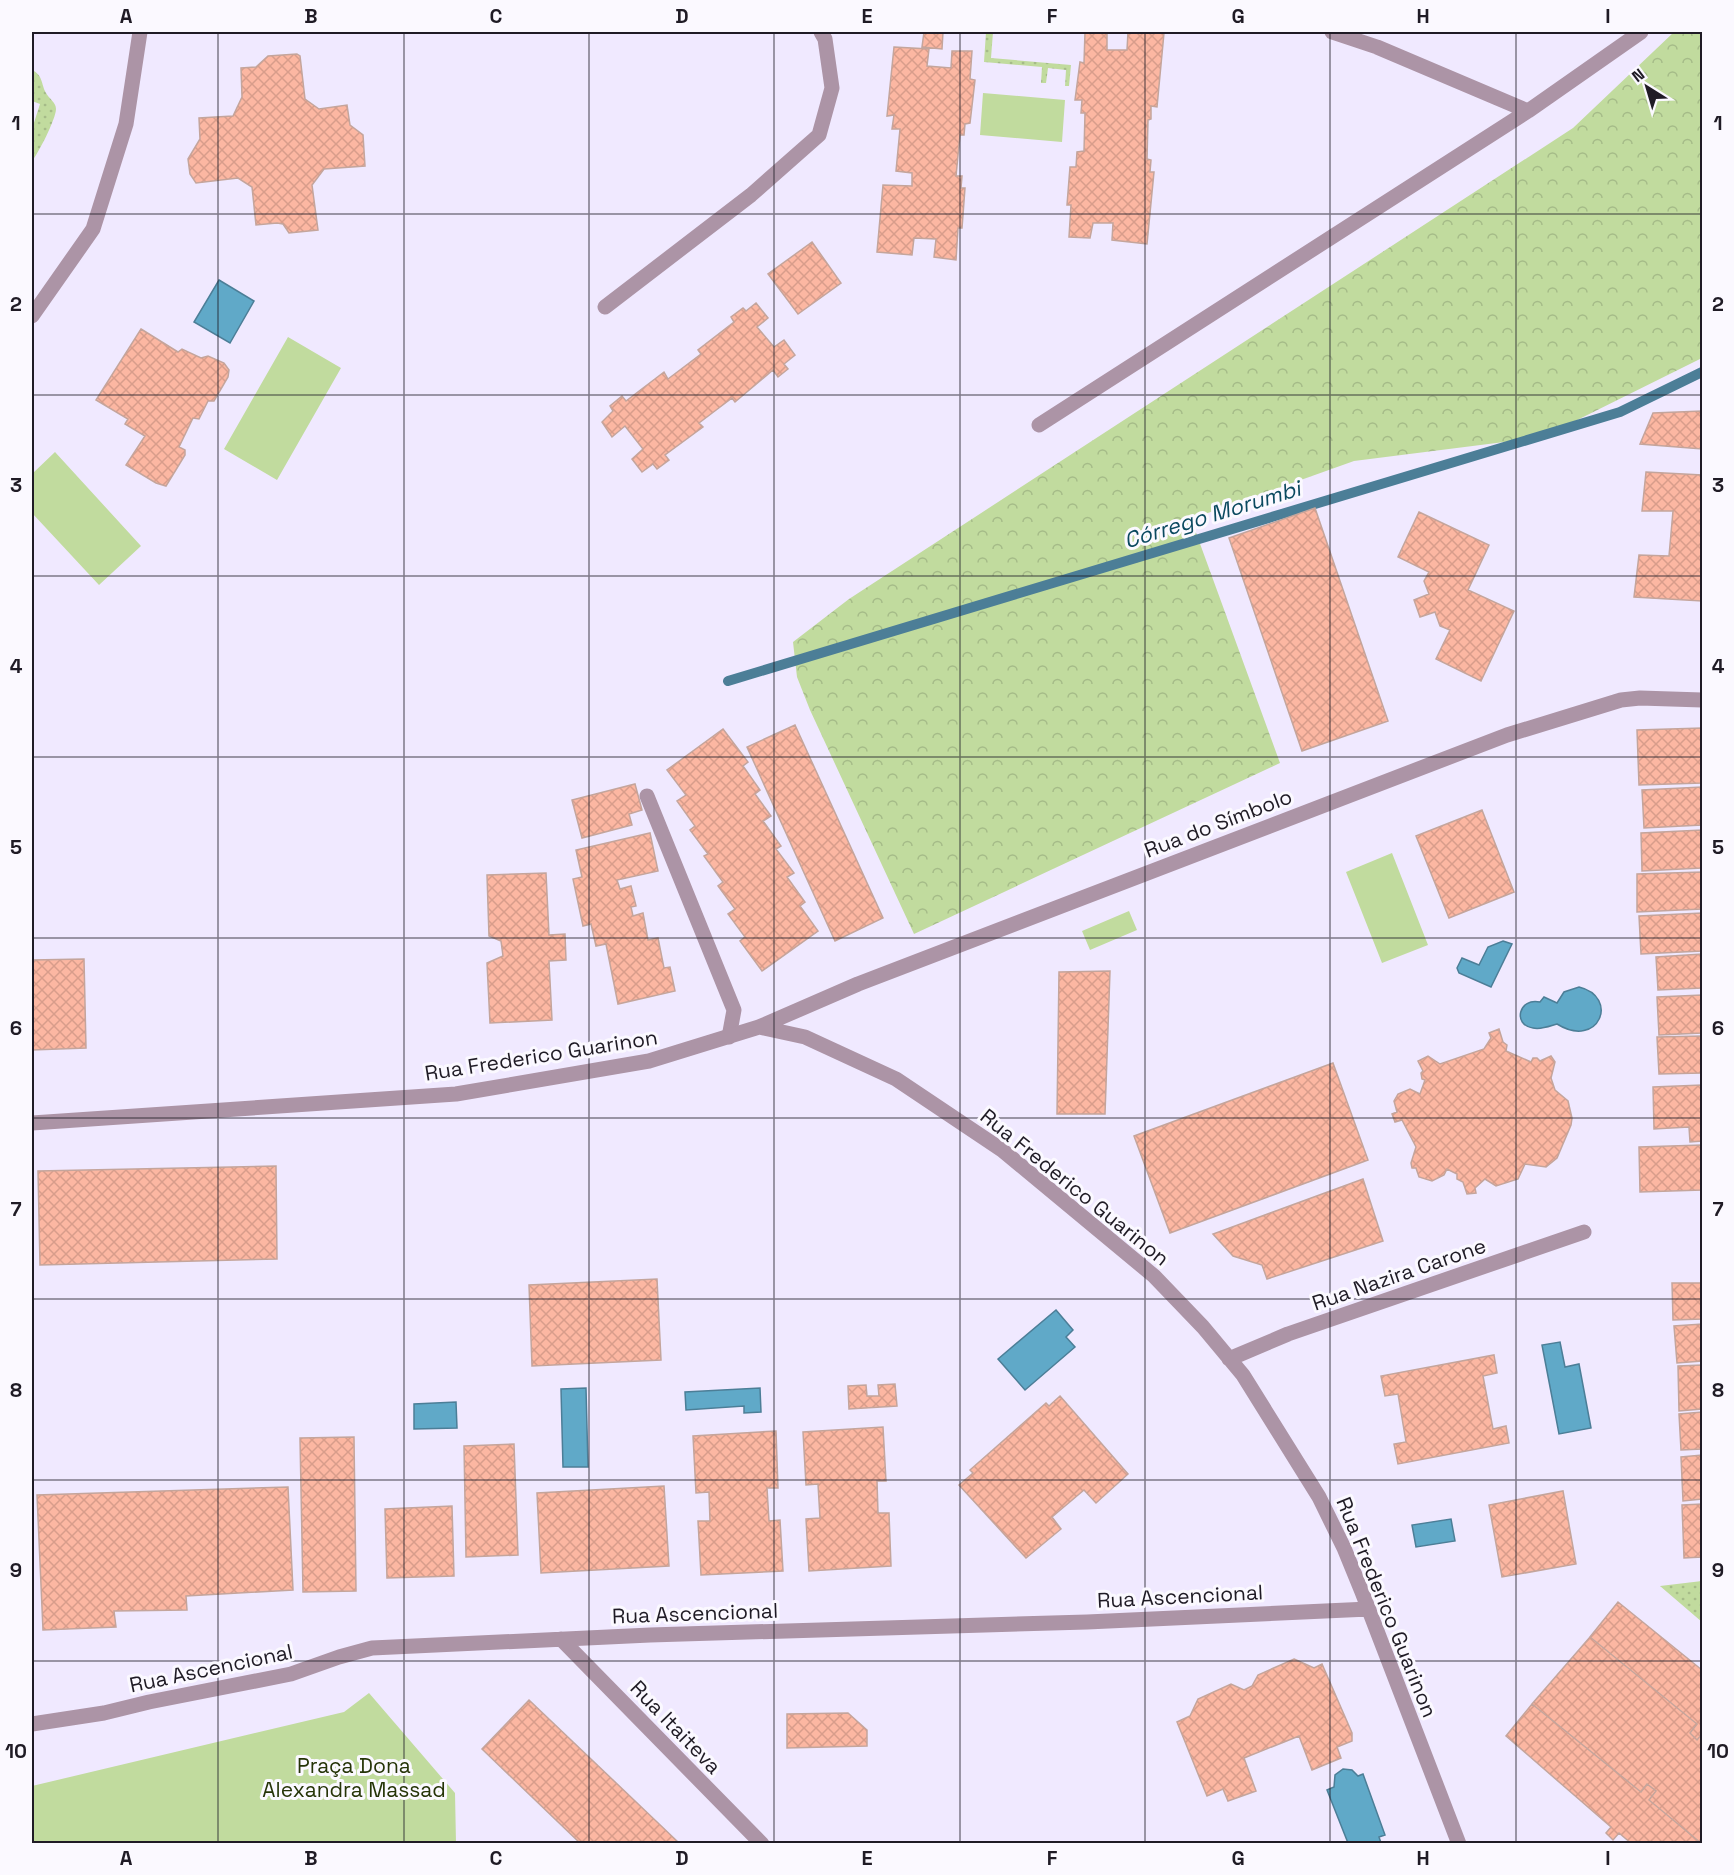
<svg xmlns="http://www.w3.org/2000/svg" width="1734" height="1875" font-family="'Space Grotesk',sans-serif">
	<defs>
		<pattern id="grass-dots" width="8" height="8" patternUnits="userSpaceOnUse" patternTransform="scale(1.5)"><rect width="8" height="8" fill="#c1db9e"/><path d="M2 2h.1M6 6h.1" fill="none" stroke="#a5bb88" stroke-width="1.8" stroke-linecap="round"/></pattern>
		<pattern id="forest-crowns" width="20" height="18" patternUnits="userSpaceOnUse" patternTransform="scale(1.5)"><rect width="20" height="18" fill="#c1db9e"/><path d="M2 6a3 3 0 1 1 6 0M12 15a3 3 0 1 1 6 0" fill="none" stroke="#a5bb88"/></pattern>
		<pattern id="building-cross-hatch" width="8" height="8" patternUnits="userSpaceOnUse" patternTransform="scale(1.5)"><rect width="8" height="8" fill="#fcb7a2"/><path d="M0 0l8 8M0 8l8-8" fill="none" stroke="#d89d8b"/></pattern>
	</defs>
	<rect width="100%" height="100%" fill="#f0e9ff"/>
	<path fill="url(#grass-dots)" d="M986 32H993L991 58 1071 65 1069 86H1065L1066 70 1048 68 1046 83H1041L1042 67 984 62Z
		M32 70C43 75 41 84 46 93 49 99 56 102 56 109 56 119 38 154 32 161V129L40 104 32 101Z
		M1702 1581V1622L1660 1586Z"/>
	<path fill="url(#forest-crowns)" d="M1674 32H1702V358L1543 437 1354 461 1191 519 1280 763 914 934 810 710 797 677 793 642 849 599 1573 128Z"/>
	<path fill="#c1db9e" d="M983 93 1065 100 1062 142 980 135Z
		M288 337 341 368 277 480 224 449Z
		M55 452 141 546 99 585 32 513V474Z
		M1392 853 1428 945 1382 963 1346 872Z
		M1129 911 1137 930 1090 950 1082 931Z
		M369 1693 455 1793 456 1843H32V1786L344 1712Z"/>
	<path fill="#60a9c8" stroke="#4c7e97" stroke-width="1.5" d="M219 280 254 301 230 343 194 322Z
		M1503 941 1512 944 1491 987 1459 973 1457 968 1462 958 1479 965 1488 947Z
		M1579 987C1620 997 1599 1050 1557 1024 1550 1026 1541 1030 1533 1028 1512 1025 1519 997 1540 1002L1544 997 1557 1003 1564 992Z
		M1056 1310 1073 1330 1066 1337 1075 1347 1025 1390 998 1359Z
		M1560 1342 1565 1367 1579 1364 1591 1428 1559 1434 1542 1345Z
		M586 1388 588 1467H563L561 1389Z
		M760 1388 761 1412 744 1413V1406L686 1410 685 1392Z
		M456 1402 457 1428 414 1429V1404Z
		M1451 1519 1455 1541 1416 1547 1412 1525Z
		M1343 1769 1352 1770 1358 1776 1363 1774 1385 1835 1379 1837 1381 1843H1348L1327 1790 1334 1787 1335 1775Z"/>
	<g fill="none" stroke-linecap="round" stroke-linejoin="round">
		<path stroke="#4c7e97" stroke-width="10" d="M728 681 1620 412 1702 372"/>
	</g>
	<path fill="url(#building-cross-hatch)" stroke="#c4a59c" stroke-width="1.5" d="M924 32H943L942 49 922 47Z
		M1085 32H1107V50H1127L1128 32 1164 33 1157 107 1151 106V119L1148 120 1147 159 1151 160 1150 172H1154L1147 244 1112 240 1113 223H1093L1090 238 1069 237 1071 205H1067L1070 167H1076L1077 152 1084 151 1085 113H1081L1082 100H1075L1080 62 1084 63Z
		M894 47 929 49 927 66 951 68 952 51H972L970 79 975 80 970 123 965 124 964 135H960L956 176H962L961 188H965L962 228H958L956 260 934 257 936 239 914 238 912 255 877 252 883 185 912 186V173L896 171 900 129H892L894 115 887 116Z
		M297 54 300 56 305 99 319 109 347 105 350 125 363 135 365 166 324 169 312 185 318 230 289 233 283 224 277 223 256 225 252 187 238 178 196 183 190 174 188 159 200 139 199 118 233 116 242 97 241 68 256 67 268 56Z
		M812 242 841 283 798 314 768 274Z
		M756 303 768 318 757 327 774 347 784 340 795 355 784 364 788 369 778 377 773 370 735 402 732 398 699 423 703 427 665 455 669 460 657 469 653 464 642 472 632 459 643 449 625 426 612 437 602 422 613 411 610 406 622 396 626 401 664 372 668 379 701 354 698 350 734 322 731 317 743 308 746 311Z
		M141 329 178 352 182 349 201 358 208 356 224 363 229 370 228 377 214 401H208L199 419 193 418 179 447 185 450V455L166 486 156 483 126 465 145 436 125 424 128 419 96 400Z
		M1702 411V449L1640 444 1653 413Z
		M1646 472 1702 475V601L1634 597 1639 555 1669 556 1673 511H1642Z
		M1315 508 1388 721 1302 751 1229 538Z
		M1419 512 1489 545 1468 590 1514 611 1481 681 1436 659 1450 630 1440 626 1435 612 1420 617 1414 600 1429 594 1424 581 1429 572 1398 557Z
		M795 725 883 918 835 941 747 747Z
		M1702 728V783L1639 785 1637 730Z
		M723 729 748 762 743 766 760 790 755 794 771 816 763 821 781 846 776 849 794 873 787 877 805 902 800 906 818 931 762 971 740 941 745 937 728 914 735 909 718 886 723 882 704 856 708 854 690 830 695 826 677 801 686 795 667 770Z
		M635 784 642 810 629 814 632 825 582 838 572 800Z
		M1702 787V825L1644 828 1642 790Z
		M1482 810 1514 892 1449 918 1416 836Z
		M1702 830V868L1642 871 1641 833Z
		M650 833 658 871 617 880 620 889 631 886 636 906 631 907 633 916 643 913 648 940 658 938 664 968 670 967 675 991 618 1004 606 944 596 946 591 924 583 926 573 879 582 877 576 850Z
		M1702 872V909L1637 912V874Z
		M546 873 549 935 565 934 566 960 549 961 552 1020 490 1023 487 963 503 956 501 941 489 936 487 875Z
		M1702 913V951L1641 954 1639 916Z
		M1702 954V988L1658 990 1656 957Z
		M84 959 86 1048 32 1050V960Z
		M1110 971 1105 1114H1057L1059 972Z
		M1702 995V1033L1659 1035 1657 997Z
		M1499 1029 1503 1042 1507 1045 1506 1051 1531 1062 1533 1058H1537L1540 1061 1551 1056 1555 1062 1551 1078 1555 1090 1568 1101 1572 1118 1571 1125 1557 1158 1546 1167 1525 1164 1518 1179 1496 1186 1485 1179 1475 1188 1476 1193 1467 1194 1463 1182 1457 1179V1174L1447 1169 1444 1175 1432 1181 1419 1177 1416 1168H1412L1411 1163 1416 1147 1402 1120 1395 1122 1392 1114 1397 1112 1394 1101 1398 1094 1410 1089 1420 1094 1425 1080 1422 1079 1421 1073 1423 1071 1418 1061 1428 1056 1440 1064 1484 1049 1491 1038 1489 1033Z
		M1702 1036V1073L1659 1074 1657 1037Z
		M1333 1063 1368 1160 1170 1233 1134 1136Z
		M1702 1085V1141L1690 1142 1689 1127 1654 1129 1653 1087Z
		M1702 1145V1190L1640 1192 1639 1147Z
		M276 1166 277 1259 40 1265 38 1171Z
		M1363 1179 1383 1241 1267 1279 1262 1265 1233 1256 1213 1234Z
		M657 1279 661 1360 532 1366 529 1285Z
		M1672 1283H1702V1319L1673 1320Z
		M1702 1324V1361L1677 1363 1674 1326Z
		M1494 1355 1497 1373 1483 1376 1493 1429 1506 1426 1509 1443 1398 1464 1394 1444 1406 1442 1398 1394 1385 1396 1381 1376Z
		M1702 1365V1409L1679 1411 1678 1366Z
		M895 1384 897 1406 849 1409 848 1386 866 1385 867 1396H879L878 1385Z
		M1060 1396 1128 1474 1096 1503 1084 1490 1052 1517 1061 1529 1026 1558 959 1485 973 1473 970 1470 1046 1403 1049 1406Z
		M1702 1412V1449L1681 1450 1679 1414Z
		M883 1427 886 1481H877L878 1513H889L891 1566 809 1571 806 1519 820 1518 818 1484 806 1485 803 1432Z
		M776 1431 778 1488H767L769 1521 780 1520 783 1571 701 1575 698 1521H710L709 1492 696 1493 693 1436Z
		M354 1437 356 1591 303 1592 300 1438Z
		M514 1444 518 1555 466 1557 464 1446Z
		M1702 1455V1499L1683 1501 1681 1457Z
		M664 1486 669 1566 541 1573 537 1493Z
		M288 1487 293 1590 186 1596 187 1610 114 1611 116 1627 43 1630 37 1495Z
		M1563 1491 1576 1564 1502 1577 1489 1505Z
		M1702 1504V1557L1684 1558 1682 1505Z
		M452 1506 454 1576 387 1578 385 1509Z
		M1618 1602 1702 1670V1734L1697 1740 1690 1733 1697 1724 1590 1637Z
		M1590 1637 1697 1724 1690 1733 1697 1740 1702 1734V1844L1649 1800 1656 1791 1647 1784 1641 1792 1532 1704Z
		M1294 1659 1314 1668 1322 1664 1352 1733V1741L1337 1747 1341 1758 1312 1770 1299 1736 1244 1758 1256 1791 1228 1801 1223 1789 1207 1796 1177 1722 1190 1716 1198 1699 1231 1684 1244 1690 1252 1686 1258 1675Z
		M529 1700 677 1841 675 1844H581L482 1749Z
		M1532 1704 1641 1792 1647 1784 1656 1791 1649 1800 1702 1844H1632L1619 1833 1613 1840 1606 1833 1611 1827 1506 1736Z
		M848 1713 867 1730V1746L787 1748V1714Z"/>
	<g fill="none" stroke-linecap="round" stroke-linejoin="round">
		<path stroke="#ac94a6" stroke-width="15" d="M647 796 734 1010 729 1037"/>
		<path stroke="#ac94a6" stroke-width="15" d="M1332 32 1377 47 1528 111
			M605 307 751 195 819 135 832 88 825 39 821 32
			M32 316 93 229 126 124 140 32
			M1039 425 1528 111 1641 32
			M759 1027 805 1037 896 1079 1002 1150 1154 1276 1203 1327 1243 1375 1319 1497 1344 1548 1362 1592 1459 1844
			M32 1123 456 1094 649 1061 759 1027 858 984 1507 735 1621 700 1640 698 1702 700
			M1229 1359 1288 1334 1584 1232
			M561 1639 762 1844
			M32 1724 104 1713 149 1702 291 1674 339 1657 372 1648 650 1635 1087 1622 1369 1609"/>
	</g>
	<path fill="none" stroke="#1f1b25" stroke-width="1.5" stroke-opacity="0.55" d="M218 32V1844M404 32V1844M589 32V1844M774 32V1844M960 32V1844M1145 32V1844M1330 32V1844M1516 32V1844M32 214H1702M32 395H1702M32 576H1702M32 757H1702M32 938H1702M32 1118H1702M32 1299H1702M32 1480H1702M32 1661H1702"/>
	<g text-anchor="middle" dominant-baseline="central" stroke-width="6" stroke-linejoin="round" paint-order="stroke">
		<g font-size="21" fill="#1f1b25" stroke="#fbf9ff">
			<text transform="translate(1218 823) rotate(-21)">Rua do Símbolo</text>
			<text transform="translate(541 1055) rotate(-9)">Rua Frederico Guarinon</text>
			<text transform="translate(1075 1187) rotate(39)">Rua Frederico Guarinon</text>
			<text transform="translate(1399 1274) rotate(-19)">Rua Nazira Carone</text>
			<text transform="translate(1180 1596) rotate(-3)">Rua Ascencional</text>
			<text transform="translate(1387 1607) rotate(68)">Rua Frederico Guarinon</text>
			<text transform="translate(695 1613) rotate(-2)">Rua Ascencional</text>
			<text transform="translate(211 1668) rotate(-12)">Rua Ascencional</text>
			<text transform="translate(676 1727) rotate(46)">Rua Itaiteva</text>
		</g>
		<g font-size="21" fill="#253407" stroke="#fbf9ff">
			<text x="354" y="1765">Praça Dona<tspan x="354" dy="24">Alexandra Massad</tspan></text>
		</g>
		<g font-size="22" font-style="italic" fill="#0a495f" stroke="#fbf9ff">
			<text transform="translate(1212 514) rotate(-17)">Córrego Morumbi</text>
		</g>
	</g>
	<rect width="1734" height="1875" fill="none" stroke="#fbf9ff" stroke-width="66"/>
	<g transform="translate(1647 87) rotate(323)" stroke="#fbf9ff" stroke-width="4.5" paint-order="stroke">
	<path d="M0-4.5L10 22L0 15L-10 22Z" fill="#1f1b25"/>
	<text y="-9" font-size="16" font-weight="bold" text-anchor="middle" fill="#1f1b25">N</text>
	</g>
	<rect x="33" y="33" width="1668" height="1809" fill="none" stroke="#1f1b25" stroke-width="2"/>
	<g font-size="20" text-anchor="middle" font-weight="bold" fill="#1f1b25">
		<text x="126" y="23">A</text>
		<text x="311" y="23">B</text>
		<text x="496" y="23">C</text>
		<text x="682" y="23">D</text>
		<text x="867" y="23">E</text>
		<text x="1052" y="23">F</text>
		<text x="1238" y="23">G</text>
		<text x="1423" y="23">H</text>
		<text x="1608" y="23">I</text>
		<text x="16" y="130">1</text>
		<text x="1718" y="130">1</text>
		<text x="16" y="311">2</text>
		<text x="1718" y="311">2</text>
		<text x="16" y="492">3</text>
		<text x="1718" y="492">3</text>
		<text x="16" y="673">4</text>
		<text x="1718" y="673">4</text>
		<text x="16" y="854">5</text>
		<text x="1718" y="854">5</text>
		<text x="16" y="1035">6</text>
		<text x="1718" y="1035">6</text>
		<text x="16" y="1216">7</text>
		<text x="1718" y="1216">7</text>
		<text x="16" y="1397">8</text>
		<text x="1718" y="1397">8</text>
		<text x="16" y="1577">9</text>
		<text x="1718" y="1577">9</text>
		<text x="16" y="1758">10</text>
		<text x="1718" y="1758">10</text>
		<text x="126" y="1865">A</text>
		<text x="311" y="1865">B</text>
		<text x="496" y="1865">C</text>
		<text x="682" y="1865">D</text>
		<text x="867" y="1865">E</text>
		<text x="1052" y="1865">F</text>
		<text x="1238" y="1865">G</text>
		<text x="1423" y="1865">H</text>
		<text x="1608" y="1865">I</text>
	</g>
</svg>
